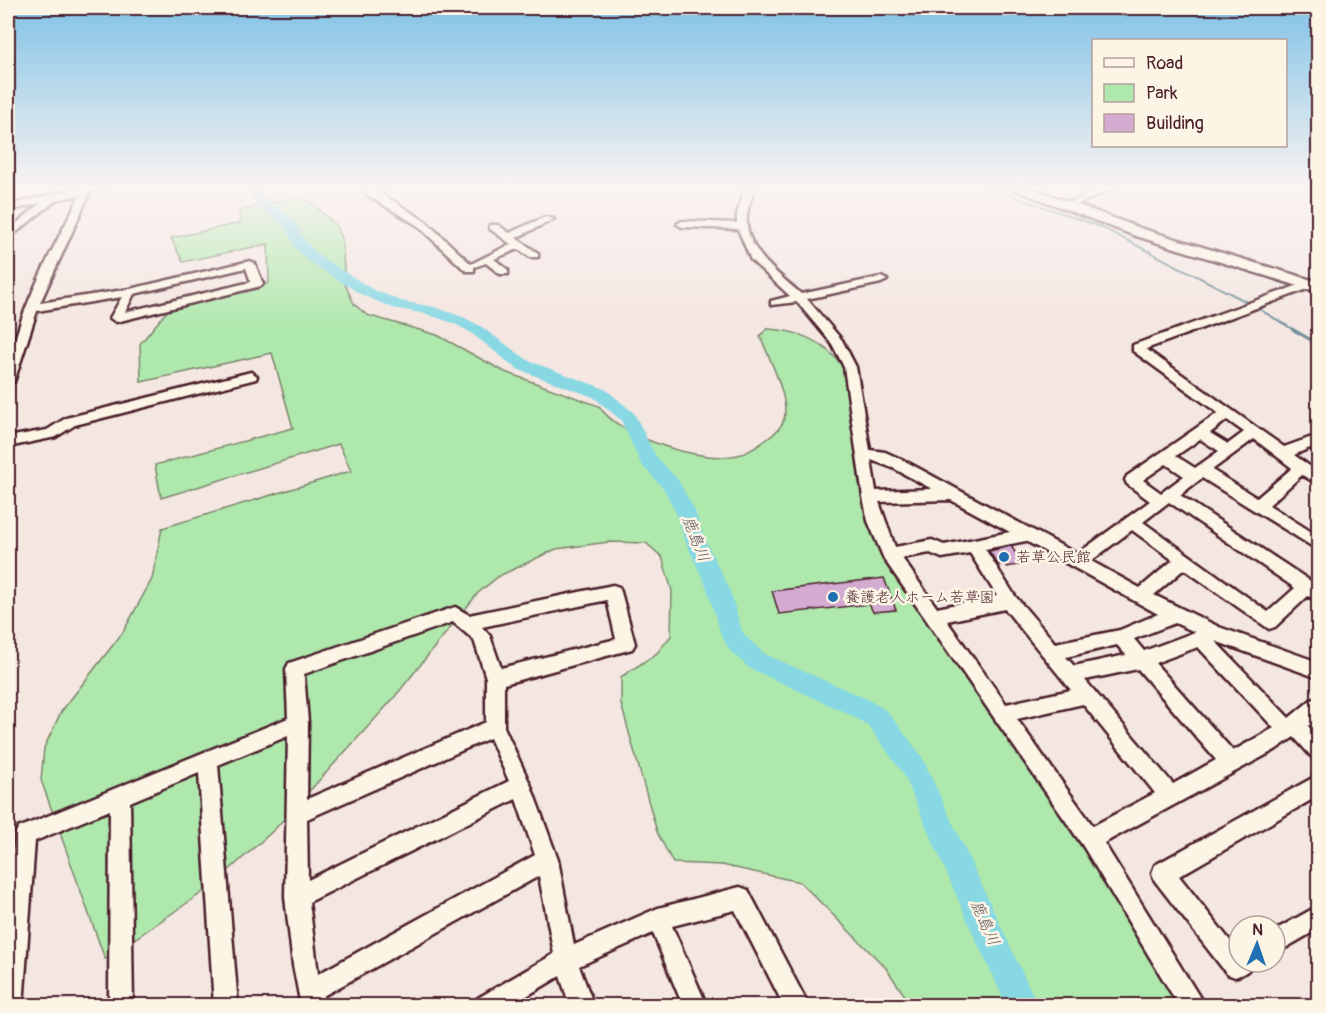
<svg xmlns="http://www.w3.org/2000/svg" width="1326" height="1013" font-family="Pangolin,'Klee One',sans-serif">
	<rect width="100%" height="100%" fill="#f4e6e1"/>
	<filter id="ink" filterUnits="userSpaceOnUse"><feTurbulence type="fractalNoise" baseFrequency=".0167" numOctaves="2"/><feDisplacementMap in="SourceGraphic" scale="12" xChannelSelector="R" yChannelSelector="G"/><feConvolveMatrix kernelMatrix="1 2 1 2 8 2 1 2 1" color-interpolation-filters="sRGB"/></filter>
	<g filter="url(#ink)">
		<path fill="#aee8ac" stroke="#7c846c" stroke-width="1.5" d="M298 197 313 204 335 224 342 240 345 284 354 304 367 315 437 335 505 372 599 406C618 437 703 464 738 455 749 453 757 446 766 440 773 435 782 428 784 419 790 399 768 355 760 336L767 329C805 330 835 348 853 383L858 478 867 509 898 575 972 687 1192 1005H911L886 968 800 882 722 865 673 863 657 832 621 704V677L656 654 671 636 672 591 662 557 646 543 609 542 556 549 499 576 478 593 393 699 274 830 209 888 105 959 41 780 44 748 61 712 123 632 152 579 162 528 351 471 339 444 161 498 155 465 293 428 272 353 141 382 140 344 168 310 269 283 268 244 183 262 171 238 240 223 239 211Z"/>
		<g fill="none" stroke-linecap="round" stroke-linejoin="round">
			<path stroke="#6f8e9a" stroke-width="2" d="M987 187 1101 227 1249 303
				M1259 309 1294 330"/>
			<path stroke="#6f8e9a" stroke-width="3" d="M1292 329 1318 344"/>
			<path fill="#88d8e4" fill-rule="evenodd" d="M243 187H256L271 203 293 220 307 243 318 255 372 289 401 301 434 307 463 317 480 326 529 361 605 389 634 413 655 455 678 480 695 511 704 538 729 588 742 631 747 638 765 654 869 700 887 711 921 755 1038 1006H1007L974 936 903 773 869 727 853 716 749 668 731 652 721 635 707 588 684 538 675 511 664 489 641 464 621 420 593 397 517 369 470 332 453 323 426 314 393 308 362 295 308 261 296 248 283 225 261 209Z"/>
		</g>
		<path fill="#d4acd2" stroke="#4a1f2b" stroke-width="1.5" d="M1011 546 1023 564 1007 567 1005 564 998 565 989 551Z
			M884 578 896 610 873 612 869 604 779 614 772 591Z"/>
		<g fill="none" stroke-linecap="round" stroke-linejoin="round">
			<g stroke="#4a1f2b" stroke-width="5">
				<path id="minor" d="M83 187H104L90 192 40 303 130 289 250 261 255 264 263 284 261 286 116 322 110 318 122 297 37 311 14 382 8 386C8 326 54 249 80 195L56 200 8 239V231L41 203 8 211V205ZM246 268 251 282 125 312 134 294Z
					M362 187H371L425 221 471 264 511 244 490 229V225H498L509 233 545 217 554 219 516 238 538 253V257H530L518 249 494 259 508 270V274H500L486 263 474 267V271H466L417 225 369 196Z
					M745 187H755C752 196 748 206 747 215 743 250 779 274 801 294L881 277 887 280 881 283 807 299 842 340 856 367 870 450 885 452 903 460 1077 554 1150 501 1127 484 1125 480 1127 476 1218 413 1133 351V345L1318 278V285L1146 349 1284 447 1312 437 1318 440V452L1310 448 1294 455 1318 472V484L1302 475 1269 505 1318 536V550L1202 478 1180 495 1318 586V601L1308 596 1275 627 1269 629 1184 569 1154 595 1219 627 1318 662V678L1215 641 1289 718 1311 700 1318 698V717L1308 726 1318 736V758L1311 756 1294 737 1275 750 1104 843 1205 1006H1179L1083 846 884 559 868 521 863 497 844 367 832 344 797 302 771 305V301L790 296 751 260 738 229 682 227 677 224 682 221 737 223V214ZM1227 420 1244 432 1228 444 1210 433ZM1200 439 1219 451 1195 468 1176 456ZM1254 439 1292 468 1257 498 1212 470ZM871 460 893 468 932 489 876 491ZM1166 464 1184 476 1161 493 1143 480ZM951 500 1010 532 944 545 932 540 895 547 879 502ZM1169 502 1295 588 1268 612 1143 522ZM1132 530 1173 560 1140 588 1091 561ZM1026 541 1158 614 1120 630 1055 643 1015 596 985 549ZM930 553 942 558 970 553 997 596 937 608 902 558ZM1005 609 1071 690 1006 704 947 621ZM1175 623 1195 632 1144 651 1134 639ZM1117 645 1126 655 1074 666 1066 657ZM1198 647 1274 728 1233 751 1155 663ZM1138 669 1216 760 1173 784 1085 680ZM1083 704 1155 793 1093 826 1017 719Z
					M1103 187H1116L1070 208 1062 206Z
					M251 372 257 376 256 379 75 425 56 437 8 447V437L47 430 66 418Z
					M613 585 619 587 621 592 635 644 632 649 504 684V727L531 786 558 860 574 945 658 908 740 887 748 890 809 1006H784L735 910 672 926 707 1006H683L653 933 579 966 594 1006H570L560 976 510 1006H474L478 998 554 954 539 876 323 996 325 1006H301L293 965 285 897 288 736 218 765 238 1006H214L199 773 130 802 133 1006H109L110 810 35 841 23 1006H8V914L15 835 18 828 288 718 286 669 289 663 455 607 469 615ZM607 600 616 639 501 668 490 636 482 627ZM453 622 474 640 486 678V722L307 799 308 722 304 674ZM490 738 509 781 308 880 307 819ZM516 799 535 855 318 974 309 902Z
					M1318 775V796L1179 876 1239 952V962H1253C1250 971 1244 974 1235 977L1227 974 1155 881 1152 873 1155 865Z
					M1318 906V929L1275 954V930Z"/>
			</g>
			<g stroke="#4a1f2b" stroke-width="5">
				<path id="highway" d="M1008 187H1029L1143 229 1318 282V292L1133 235Z"/>
			</g>
			<use href="#minor" fill="#fcf5e5" fill-rule="evenodd"/>
			<use href="#highway" fill="#fcf5e5" fill-rule="evenodd"/>
		</g>
	</g>
	<linearGradient id="sky" x2="0" y2="1"><stop stop-color="#81c2e6"/><stop offset="0.57" stop-color="#faf4f2"/><stop offset="1" stop-color="#faf4f2" stop-opacity="0"/></linearGradient>
	<rect width="1326" height="329" fill="url(#sky)"/>
	<g fill="#1f6fb2" stroke="#fcf5e5" stroke-width="2">
		<circle cx="1004" cy="557" r="6"/>
		<circle cx="833" cy="597" r="6"/>
	</g>
	<g text-anchor="middle" dominant-baseline="central" stroke-width="5" stroke-linejoin="round" paint-order="stroke">
		<g font-size="15" fill="#4a1f2b" stroke="#fcf5e5" text-anchor="start">
			<text x="1016" y="557">若草公民館</text>
			<text x="845" y="597">養護老人ホーム若草園</text>
		</g>
		<g font-size="16" font-style="italic" fill="#5d5662" stroke="#fcf5e5">
			<text transform="translate(696 539) rotate(68)">鹿島川</text>
			<text transform="translate(985 923) rotate(66)">鹿島川</text>
		</g>
	</g>
	<rect width="1326" height="1013" fill="none" stroke="#fcf5e5" stroke-width="30"/>
	<rect x="15" y="15" width="1296" height="983" fill="none" stroke="#4a1f2b" stroke-width="2" filter="url(#ink)"/>
	<rect x="1092" y="39" width="195" height="108" fill="#fcf5e5" stroke="#b59f9b" stroke-width="1.5"/>
	<rect x="1104" y="58" width="30" height="9" fill="#fcf5e5" stroke="#b59f9b" stroke-width="1.5"/>
	<text x="1146" y="69" font-size="18" fill="#4a1f2b">Road</text>
	<rect x="1104" y="84" width="30" height="18" fill="#aee8ac" stroke="#b59f9b" stroke-width="1.5"/>
	<text x="1146" y="99" font-size="18" fill="#4a1f2b">Park</text>
	<rect x="1104" y="114" width="30" height="18" fill="#d4acd2" stroke="#b59f9b" stroke-width="1.5"/>
	<text x="1146" y="129" font-size="18" fill="#4a1f2b">Building</text>
	<g transform="translate(1257 944) rotate(2)"><circle r="28" fill="#fcf5e5" stroke="#b59f9b" stroke-width="1.5"/>
	<path d="M0-4.5L10 22L0 15L-10 22Z" fill="#1f6fb2"/>
	<text y="-9" font-size="16" font-weight="bold" text-anchor="middle" fill="#4a1f2b">N</text>
	</g>
</svg>
